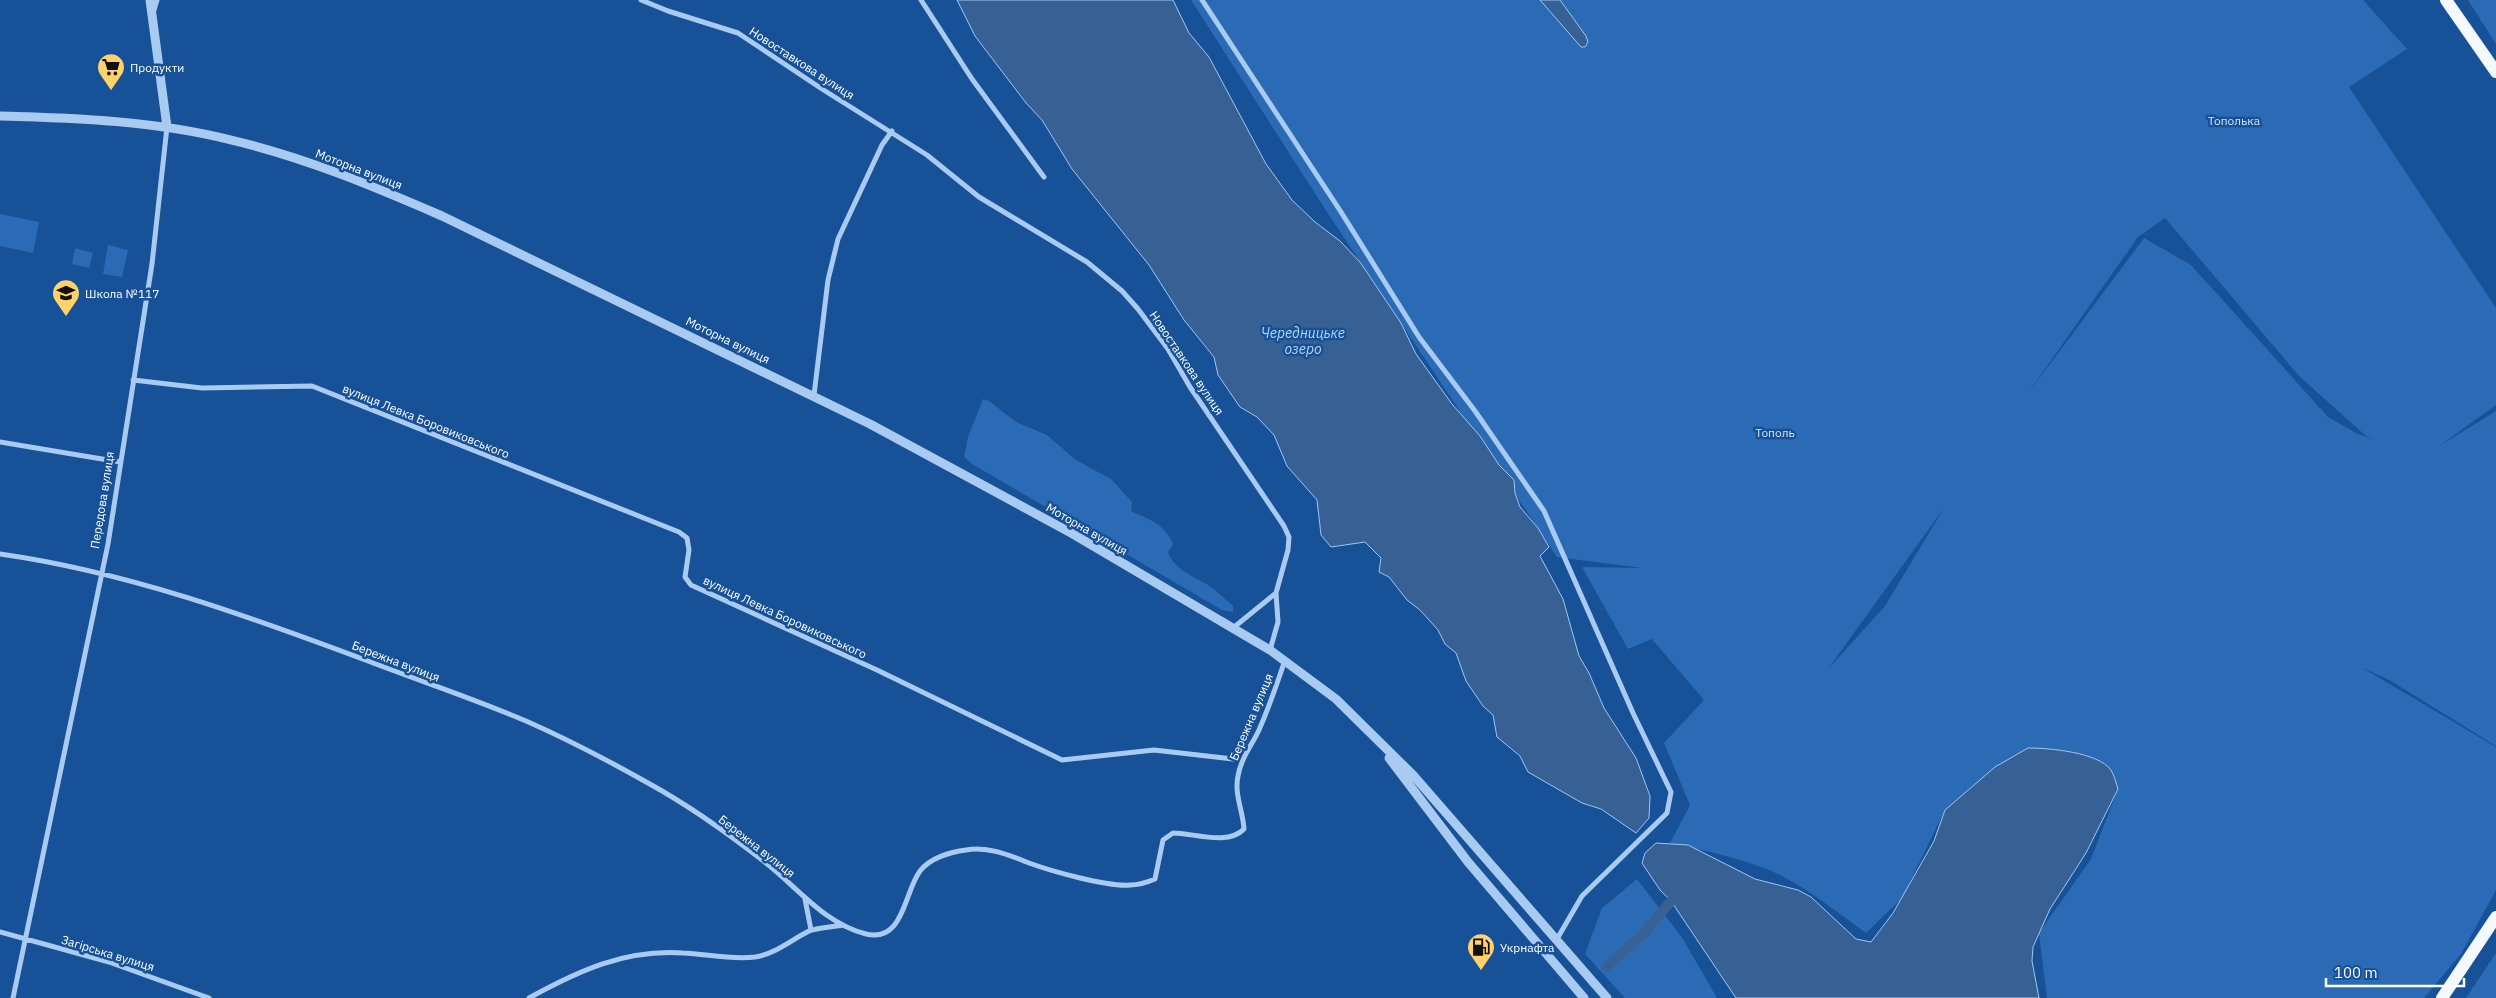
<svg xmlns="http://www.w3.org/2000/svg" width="2496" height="998" font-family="'IBM Plex Sans',sans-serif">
	<rect width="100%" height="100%" fill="#175197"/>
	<path fill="#2b6bb6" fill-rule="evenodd" d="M1191 0H2363L2407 49 2349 87 2496 308V405L2439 446 2496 411V746L2391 681 2361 667 2496 747V890L2461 954 2424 998H2047L2039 933 2091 859 2118 789 1945 810 1902 898 1866 933C1838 913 1810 890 1780 875 1746 859 1707 851 1670 843L1690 805 1664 743 1704 700 1652 639 1628 649 1582 567 1642 568 1557 557 1327 212ZM2165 218 2299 376 2366 436 2375 440 2358 434 2328 417 2191 265 2144 238 2026 396 2138 237ZM1944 508 1885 606 1828 669Z
		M2468 0H2496V44Z
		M0 214 39 222 33 253 0 246Z
		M108 245 128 250 122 277 103 274Z
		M75 248 93 253 89 268 72 264Z
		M983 399 989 401 1016 422 1047 435 1076 460 1111 479 1132 502 1131 511C1149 519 1166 525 1173 544L1168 552C1173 569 1195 577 1208 585 1217 591 1225 599 1233 606V612L1222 610 972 464 964 457 968 437Z
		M1637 879 1683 939 1717 998H1625L1585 954 1602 908Z
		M2496 953V998H2466Z"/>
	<path fill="#376194" stroke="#9dc6f4" d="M957 0H1173L1189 33 1209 57 1266 164 1292 200 1315 222 1340 241 1360 262 1401 323 1416 354 1452 404 1480 436 1499 465 1514 480 1515 493 1520 507 1538 528 1549 547 1540 556 1563 599 1579 656 1589 673 1604 708 1636 758 1650 796 1649 818 1636 833 1601 809 1582 803 1528 772 1520 756 1497 737 1493 715 1483 706 1466 681 1456 653 1445 644 1438 630 1420 610 1407 600 1389 577 1379 572 1381 558 1365 542 1331 547 1321 535 1317 500 1287 466 1274 435 1257 417 1240 407 1218 375 1214 357 1184 320 1149 265 1072 169 1042 120 1026 103 975 36Z
		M1540 0H1560L1586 36 1588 42 1585 47H1581Z
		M2028 748C2048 748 2098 752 2111 770 2114 775 2116 783 2118 789L2086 853 2050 909 2033 947 2032 961 2039 998H1736L1671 901 1660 890 1642 863 1645 853 1656 843 1688 845 1755 879 1798 890 1811 897 1856 939 1871 942 1893 913 1934 841 1945 810 1995 767Z"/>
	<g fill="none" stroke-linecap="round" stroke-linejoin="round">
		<path stroke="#376194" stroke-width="10" d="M1606 967 1644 933 1671 901"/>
		<path stroke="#aacbf1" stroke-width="5" d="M641 0 668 11 738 33 822 89 927 155 979 197 1087 262 1122 291 1138 309 1168 349 1190 387 1284 526 1289 537 1288 550 1276 593 1278 622 1270 650
			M921 0 972 79 1044 177
			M1202 0 1341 212 1419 337 1475 411 1544 511 1633 713 1671 792 1667 813 1582 896 1557 939
			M154 10 157 0
			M133 380 202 388 312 386 679 532 687 538 689 550 685 577 691 585 877 670 1062 760 1154 750 1242 760
			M814 395 828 280 838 239 882 145 892 131
			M0 442 120 462
			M0 554C127 572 248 616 368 661 420 681 474 699 526 721 567 739 609 761 648 783 690 806 729 834 766 863 798 888 825 924 866 934 904 943 904 892 920 871 930 858 950 852 966 850 988 846 1009 855 1029 863 1051 871 1107 887 1130 885 1138 885 1148 882 1155 879L1163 840 1173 833C1193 833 1228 846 1244 829 1243 811 1234 794 1238 776 1241 758 1252 745 1259 730 1269 707 1277 684 1285 660
			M1233 628 1276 593
			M805 899 811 930
			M0 932 109 962 209 998
			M13 998 108 544 152 264 167 127
			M529 998C578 971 625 949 683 953 707 954 730 960 755 957 775 954 791 940 809 931 819 927 833 927 843 925"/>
		<path stroke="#aacbf1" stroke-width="9" d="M150 0 167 127
			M0 116C77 118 156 121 231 140 304 157 373 186 442 216L870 424 1073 534 1270 650 1336 699 1413 775 1607 998
			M1389 758 1468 862 1584 998"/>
		<path stroke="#f4f9ff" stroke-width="12" d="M2446 0 2496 72
			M2442 998 2496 917"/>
	</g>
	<defs>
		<g id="supermarket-pin" transform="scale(1.4375)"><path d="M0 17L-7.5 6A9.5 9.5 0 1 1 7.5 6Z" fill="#ffd26a" stroke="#175197"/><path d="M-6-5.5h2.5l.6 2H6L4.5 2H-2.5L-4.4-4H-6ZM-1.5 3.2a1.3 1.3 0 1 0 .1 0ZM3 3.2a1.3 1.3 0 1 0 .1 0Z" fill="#111"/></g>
		<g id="school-pin" transform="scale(1.4375)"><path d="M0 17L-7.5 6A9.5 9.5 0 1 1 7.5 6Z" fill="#ffd26a" stroke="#175197"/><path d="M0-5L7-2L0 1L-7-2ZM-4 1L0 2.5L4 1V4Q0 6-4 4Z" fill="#111"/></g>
		<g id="fuel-pin" transform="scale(1.4375)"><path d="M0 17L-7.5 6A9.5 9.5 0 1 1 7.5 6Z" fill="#ffd26a" stroke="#175197"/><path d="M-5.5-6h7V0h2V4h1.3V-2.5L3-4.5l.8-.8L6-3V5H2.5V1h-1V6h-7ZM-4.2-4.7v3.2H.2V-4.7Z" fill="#111"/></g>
	</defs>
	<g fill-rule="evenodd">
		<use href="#supermarket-pin" x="111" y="67"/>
		<use href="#school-pin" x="66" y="293"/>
		<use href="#fuel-pin" x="1481" y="947"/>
	</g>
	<g text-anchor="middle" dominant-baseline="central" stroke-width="5" stroke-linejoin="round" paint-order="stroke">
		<g font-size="12" fill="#fff" stroke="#175197">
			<text transform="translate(802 63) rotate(33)">Новоставкова вулиця</text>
			<text transform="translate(359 169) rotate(21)">Моторна вулиця</text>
			<text transform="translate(728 340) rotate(26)">Моторна вулиця</text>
			<text transform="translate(1187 363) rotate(56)">Новоставкова вулиця</text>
			<text transform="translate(426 421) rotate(22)">вулиця Левка Боровиковського</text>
			<text transform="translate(102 500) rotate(-81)">Передова вулиця</text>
			<text transform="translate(1087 529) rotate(30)">Моторна вулиця</text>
			<text transform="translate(785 617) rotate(25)">вулиця Левка Боровиковського</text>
			<text transform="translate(396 661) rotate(21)">Бережна вулиця</text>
			<text transform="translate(1251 717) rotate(-67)">Бережна вулиця</text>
			<text transform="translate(757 846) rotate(38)">Бережна вулиця</text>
			<text transform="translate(108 953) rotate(17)">Загірська вулиця</text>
		</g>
		<g font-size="12" fill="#fff" stroke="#175197" text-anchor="start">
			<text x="130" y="67">Продукти</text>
			<text x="85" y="293">Школа №117</text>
			<text x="1500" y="947">Укрнафта</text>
		</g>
		<g font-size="12" fill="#d1e5fc" stroke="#175197">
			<text x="2234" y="120">Тополька</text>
			<text x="1775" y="432">Тополь</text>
		</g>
		<g font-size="14" font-style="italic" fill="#b6d5f8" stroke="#175197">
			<text x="1303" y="333">Чередницьке<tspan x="1303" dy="16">озеро</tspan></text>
		</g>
	</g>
	<path d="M2326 978v8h138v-8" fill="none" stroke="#ffffff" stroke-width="2.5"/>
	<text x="2334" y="978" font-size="15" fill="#ffffff" stroke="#175197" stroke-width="4" paint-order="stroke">100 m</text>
</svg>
